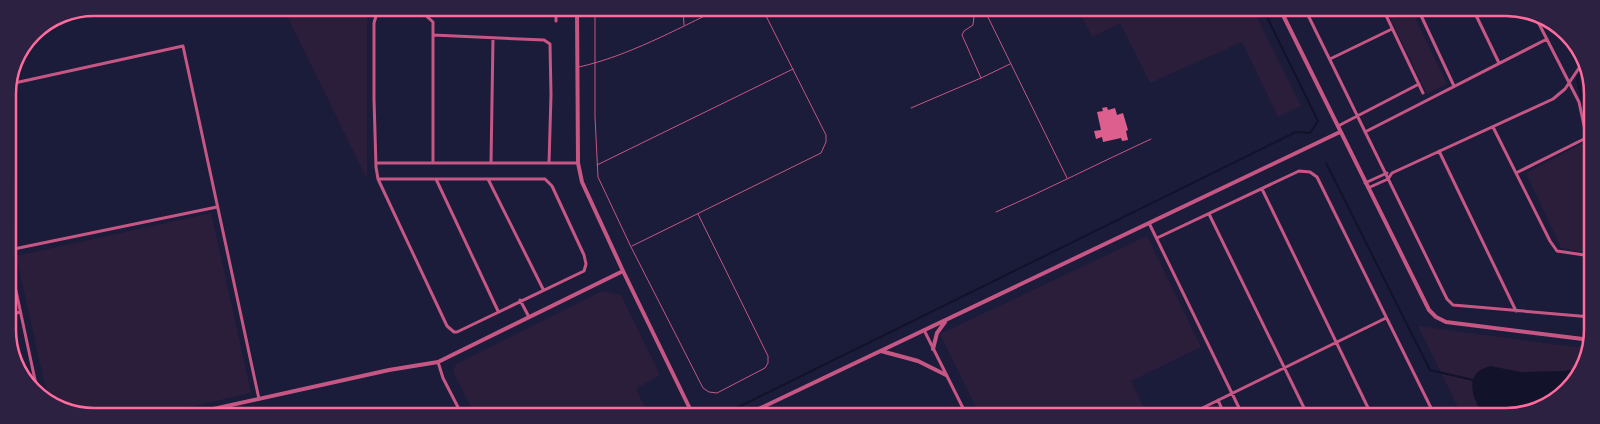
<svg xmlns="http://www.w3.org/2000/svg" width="1600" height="424" font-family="'Sofia Sans Condensed',sans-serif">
	<rect width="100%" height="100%" fill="#1b1b3a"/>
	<path fill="#2a1e3b" d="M283 8H367V179Z
		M1078 9H1253L1301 106 1278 117 1242 42 1150 83 1120 23 1092 37Z
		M1386 9H1411L1447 84 1427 94Z
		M1583 143 1591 178V253L1561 248 1526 173Z
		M211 213 251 393 153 415H77L48 399 16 256Z
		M1147 236 1201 347 1131 381 1148 416H980L940 334Z
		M602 291 621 295 660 375 636 389 649 415H475L453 371 456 364Z
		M1418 326 1582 348 1585 356 1563 395 1511 416H1462Z"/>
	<path fill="#12122b" d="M1490 366 1521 372 1564 371 1578 368 1563 395 1511 416H1487C1476 409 1467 385 1476 374 1480 369 1485 368 1490 366Z"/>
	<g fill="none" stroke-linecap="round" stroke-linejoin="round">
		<path stroke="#12122b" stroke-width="2" d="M1586 68 1577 78 1591 138
			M1326 163 1430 370 1473 380
			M722 415 1296 132 1310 133 1318 121 1263 9"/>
	</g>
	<path fill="#dd5f8e" d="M1107 107 1108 110 1115 108 1117 115 1123 113 1128 130 1126 131 1128 140 1122 141 1121 138 1103 142 1102 137 1096 139 1094 131 1101 130 1097 112 1103 111 1102 108Z"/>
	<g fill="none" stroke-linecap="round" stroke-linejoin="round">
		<path stroke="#c65784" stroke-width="1" d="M595 8V117L598 177 631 247 703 388 709 392 717 393 765 368 768 363V356L698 214
			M683 8 684 25
			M984 9 1067 178
			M579 67C628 56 675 30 721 8
			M981 78 962 35 964 31 973 25 974 16 984 9
			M911 108 981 78 1010 64
			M597 165 793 69
			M996 212C1048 189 1099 163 1151 139
			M632 246 821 153 826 142V135L762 8"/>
		<path stroke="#c65784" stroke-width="3" d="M1305 9 1447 299 1453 305 1591 317
			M1383 9 1423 93
			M1418 9 1454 86
			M1473 9 1499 63
			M556 21V8
			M433 35 544 40 550 44 551 95 549 163
			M1330 59 1392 29
			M10 84 183 46 259 399
			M1338 126 1419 84
			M1493 127 1550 241 1557 251 1591 256
			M1365 132 1547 39
			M1439 151 1516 311
			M376 163H578
			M491 163 493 38
			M1516 173 1584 139 1586 135 1579 102 1535 16
			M378 179H545L552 186 584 255 586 264 584 271 457 332H454L447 326 378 179 376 167 374 99V23L376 16 381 11 422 12 433 22V163
			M436 179 498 311
			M488 179 543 289
			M1365 183 1387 173
			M1368 188 1388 179 1392 173 1553 99 1565 89 1583 62
			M1262 189 1372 416
			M1209 214 1308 416
			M1149 223 1243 416
			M1157 238 1299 171 1310 172 1317 177 1435 416
			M9 250 217 207
			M9 258 38 394
			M520 300 529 317
			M9 315 20 312
			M924 330 967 416
			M438 362 443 378 462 415
			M1218 400 1225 416
			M1186 416 1386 318"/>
		<path stroke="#c65784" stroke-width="4" d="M577 8 578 163 582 182 623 271 693 415
			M1280 9 1429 310 1436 317 1446 322 1591 340
			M933 349 937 333 945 322
			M881 351 918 361 946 375
			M186 415 389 370 438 362 623 271
			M746 415 1340 132"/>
	</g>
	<path d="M0 0H1600V424H0ZM94 16H1506A78 78 0 0 1 1584 94V330A78 78 0 0 1 1506 408H94A78 78 0 0 1 16 330V94A78 78 0 0 1 94 16Z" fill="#2d2142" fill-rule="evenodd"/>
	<path fill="none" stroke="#ff6b9d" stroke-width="2.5" d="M94 16H1506A78 78 0 0 1 1584 94V330A78 78 0 0 1 1506 408H94A78 78 0 0 1 16 330V94A78 78 0 0 1 94 16Z"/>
</svg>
